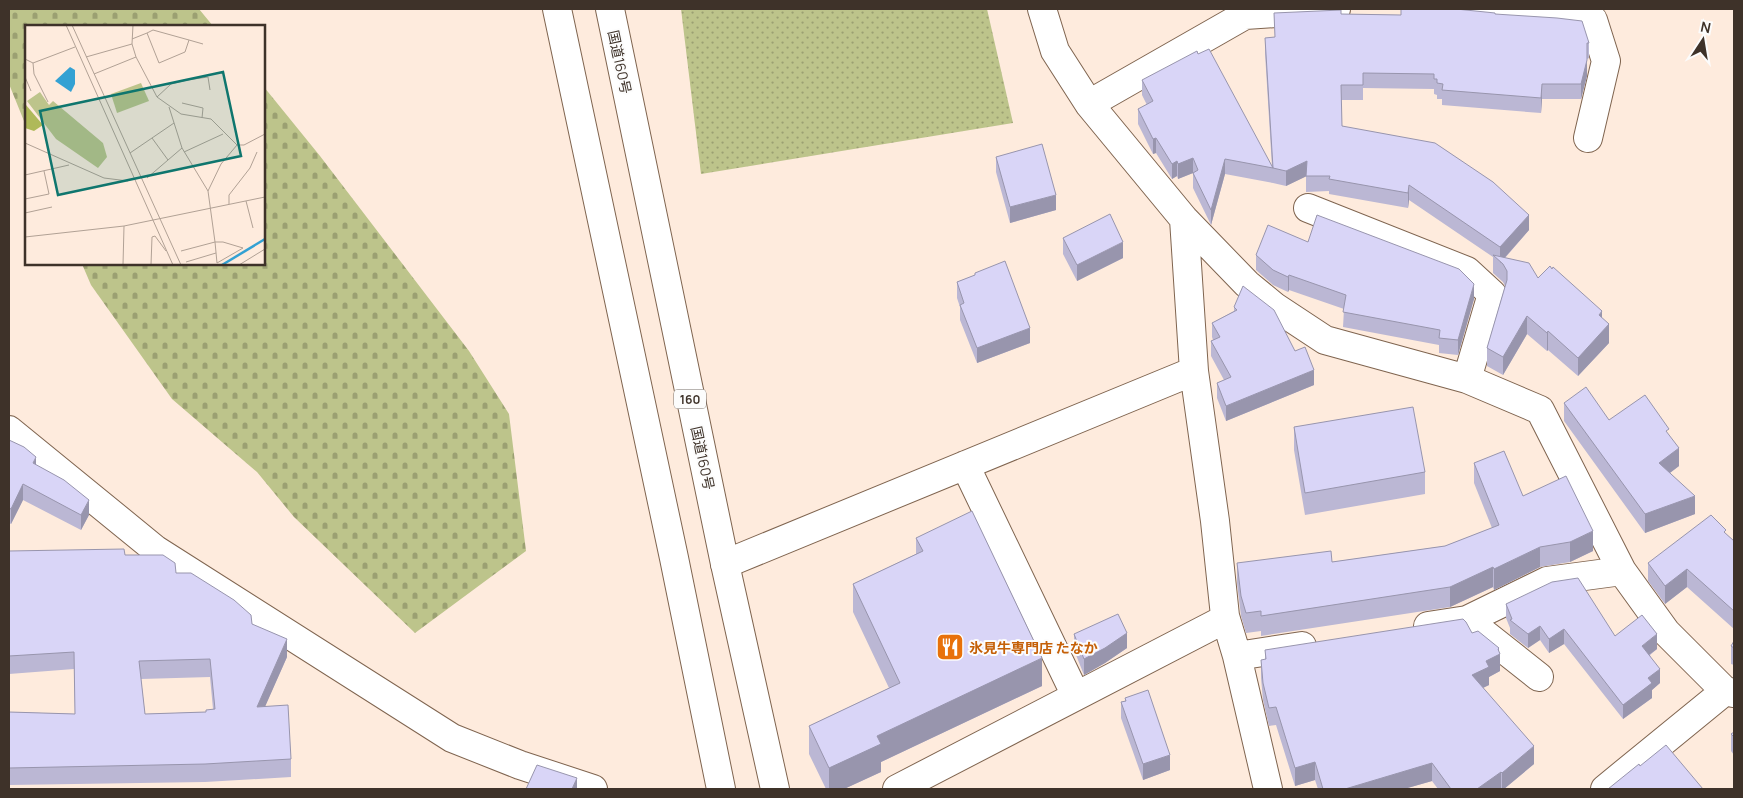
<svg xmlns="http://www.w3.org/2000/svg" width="1743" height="798" font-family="Manrope,'Noto Sans JP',sans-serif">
	<defs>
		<pattern id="grass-dots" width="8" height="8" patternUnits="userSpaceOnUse" patternTransform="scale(1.25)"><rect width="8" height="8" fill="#bdc48b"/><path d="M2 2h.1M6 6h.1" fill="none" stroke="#9ba072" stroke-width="1.8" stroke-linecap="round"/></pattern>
		<pattern id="cemetery-stones" width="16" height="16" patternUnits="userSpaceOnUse" patternTransform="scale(1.25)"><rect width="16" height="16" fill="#bdc48b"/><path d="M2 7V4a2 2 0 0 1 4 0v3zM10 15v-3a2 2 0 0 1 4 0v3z" fill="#9ba072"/></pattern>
	</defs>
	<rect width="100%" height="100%" fill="#feebdd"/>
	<path fill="url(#grass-dots)" d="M681 9H987L1013 123 701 174Z"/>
	<path fill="url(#cemetery-stones)" d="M9 9H199L213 26H26V126L9 84Z
		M264 87 320 156 469 351 509 414 526 551 415 633 294 517 257 472 172 399 91 285 82 264H264Z"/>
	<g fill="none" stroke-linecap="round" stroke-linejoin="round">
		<g stroke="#7f644f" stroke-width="30">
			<path id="minor" d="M1042 9 1055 51 1089 104 1184 219 1247 284 1275 307 1325 340 1467 379 1540 410 1622 571 1666 632 1725 691 1734 693
				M1451 9 1593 20 1606 61 1588 138
				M1089 104 1245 15 1336 9
				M1308 208 1467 271 1492 294 1467 379
				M1184 219 1194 371 1215 521 1225 616 1237 656 1268 789
				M9 430 156 550 452 738 520 765 593 789
				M965 465 1076 696
				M725 564 1194 371
				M1467 620 1539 677
				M1428 626 1467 620 1547 581 1622 571
				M1237 656 1302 646
				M897 789 1225 619
				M1605 789 1725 691"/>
		</g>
		<g stroke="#7f644f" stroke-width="30">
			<path id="highway" d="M557 9 674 558 721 789
				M610 9 725 564 775 789"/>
		</g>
		<use href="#minor" stroke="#fff" stroke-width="28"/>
		<use href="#highway" stroke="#fff" stroke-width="28"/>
	</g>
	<path fill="#bbb7d4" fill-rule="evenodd" d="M1274 13 1401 15 1495 14 1589 43V58L1587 59V76L1581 99H1542L1541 113 1442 105V99H1437V95L1434 94V89L1363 88V100H1341L1342 126 1529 230 1505 258 1602 318 1609 343 1578 376 1548 350 1547 351 1527 334 1503 375 1487 366V348L1505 286 1503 282 1493 273V257L1409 200 1408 208 1329 194V191L1306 192V176L1286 186 1273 183V181V183L1225 174 1211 225 1193 188V173L1178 179 1177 176 1172 179 1156 153 1153 154 1138 124V109L1147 105 1142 95V80L1272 167 1265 53V38L1275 37Z
		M996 157 1056 210 1010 223 996 172Z
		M1063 238 1123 258 1077 281 1063 254Z
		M1308 242 1474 299 1458 355 1439 353V345L1343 327 1344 309 1289 290 1288 292 1273 285 1256 270V255Z
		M975 273 1030 343 977 363 960 320V307L957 298V282L975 275Z
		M1234 307 1314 385 1226 421 1217 398V383L1224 380 1211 356V341L1213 340 1212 337V323L1234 311Z
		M1564 403 1609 420 1669 435 1679 466 1670 473 1695 514 1645 533 1564 421Z
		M1294 427 1425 472V494L1305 515 1294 450Z
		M9 440 89 515 81 530 23 500 11 524 9 523Z
		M1474 463 1523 496 1593 551 1570 562 1540 567 1494 590 1493 587 1450 607 1261 636V631L1246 633 1241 616 1237 583V563L1332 562 1445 546 1492 528 1474 483Z
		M1726 534 1734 541V629L1687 587 1665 604 1648 581V563Z
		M916 538 1042 686 881 762V772L844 789H826L809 754V726L889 688 853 612V584L916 554Z
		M9 551 125 555 176 573 252 624 287 657 265 706 291 759V777L205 782 9 785V712L75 714 74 669 9 674ZM210 677 213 709 206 712 145 714 141 679Z
		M1506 604 1657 649 1650 655 1660 683 1652 690V698L1623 719 1564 644 1549 653 1540 640 1528 648 1510 634V628L1506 618Z
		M1472 633 1499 652 1500 671 1489 677V685L1483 688 1534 764 1504 789H1438L1432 781 1404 789H1318L1315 780 1295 786 1276 725 1269 726 1263 700 1261 678V660H1265V650Z
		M1074 634 1127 648 1105 663 1084 675 1074 650Z
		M1734 641V665L1731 664V646Z
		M1125 698 1170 770 1143 780 1121 718V702L1125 701Z
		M1734 732V755L1731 751V734Z"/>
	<path fill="#9895ad" d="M1587 60V76L1581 99V84Z
		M1542 84V99L1541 113V98Z
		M1156 138V153L1153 154V139Z
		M1193 158V173L1178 179V164Z
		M1225 159V174L1211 225V210Z
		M1177 161V176L1172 179V164Z
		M1307 161V176L1286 186V171Z
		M1409 185V200L1408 208V193Z
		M1056 195V210L1010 223V207Z
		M1529 215V230L1500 263V247Z
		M1123 242V258L1077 281V265Z
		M1289 275V290L1288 292V277Z
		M1474 284V299L1458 355V340Z
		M1602 311V330L1599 315Z
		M1527 316V334L1503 375V357Z
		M1609 324V343L1578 376V358Z
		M1030 328V343L977 363V348Z
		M1548 331V350L1547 351V333Z
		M1314 370V385L1226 421V406Z
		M1679 448V466L1659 481V463Z
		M36 457V472L33 463Z
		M23 484V500L11 524V509Z
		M1695 496V514L1645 533V514Z
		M89 500V515L81 530V515Z
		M1593 531V551L1570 562V542Z
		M1540 547V567L1494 590V569Z
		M1493 567V587L1450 607V587Z
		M1687 569V587L1665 604V586Z
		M1540 626V640L1528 648V634Z
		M1564 629V644L1549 653V639Z
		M1127 633V648L1105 663 1084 675V659Z
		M1657 634V649L1642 660V646Z
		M287 639V657L257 725V707Z
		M1499 648V654H1500V671L1489 677V685L1472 693V675Z
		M1042 658V686L881 762V772L844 789H829V768L877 736Z
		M1660 669V683L1652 690V698L1623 719V705L1648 678Z
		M1534 746V764L1504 789H1502V773Z
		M1170 755V770L1143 780V764Z
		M1315 762V780L1295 786V768Z
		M1432 763V781L1404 789H1345Z
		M1501 772V789H1477Z
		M577 778V789H572Z"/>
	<path fill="#d9d5f7" stroke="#9895ad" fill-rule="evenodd" d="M1401 9H1456L1495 13V14L1557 18 1582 21 1589 43H1587V60L1581 84H1542L1541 98 1442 90 1443 84 1437 83V79H1434V74L1363 73V85H1341L1342 126 1435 143 1493 182 1529 215 1500 247 1409 185 1408 193 1329 179 1330 176H1306L1307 161 1286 171 1273 168 1265 38 1275 37 1274 13 1341 10V14L1401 15Z
		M1209 49 1273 168 1225 159 1211 210 1193 173 1198 170 1193 158 1178 164 1177 161 1172 164 1156 138 1153 139 1138 109 1153 101 1142 80 1197 51 1198 54Z
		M1042 144 1056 195 1010 207 996 157Z
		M1110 214 1123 242 1077 265 1063 238Z
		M1317 215 1459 269 1474 284 1458 340 1439 338 1440 330 1343 312 1346 295 1289 275 1288 277 1273 270 1256 255 1268 225 1308 242Z
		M1493 255 1529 263 1538 278 1550 266 1552 269 1553 267 1602 311 1599 315 1609 324 1578 358 1548 331 1547 333 1527 316 1503 357 1487 348 1507 280V271L1503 264Z
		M1005 261 1030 328 977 348 960 305 964 303 957 282 975 275V273Z
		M1243 286 1274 310 1295 351 1305 347 1314 370 1226 406 1217 383 1231 377 1211 341 1220 337 1212 323 1237 310 1234 307Z
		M1586 387 1609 420 1645 395 1669 429 1666 431 1679 448 1659 463 1695 496 1645 514 1564 403Z
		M1413 407 1425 472 1305 493 1294 427Z
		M9 440 24 447 36 457 33 463 64 480 89 500 81 515 23 484 11 509 9 508Z
		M1504 451 1523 496 1566 476 1593 531 1570 542 1540 547 1494 569 1493 567 1450 587 1261 616V611L1246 613 1241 596 1237 563 1331 551 1332 562 1445 546 1499 525 1474 463Z
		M972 511 1042 658 877 736 881 744 829 768 809 726 900 683 853 584 923 551 916 538Z
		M1711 515 1726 530 1724 532 1734 541V611L1687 569 1665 586 1648 563Z
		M124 549 125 555H163L175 563 176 573H191L234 600 251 615 252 624 287 639 257 707 288 705 291 759 205 764 9 768V712L75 714 74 652 9 656V551ZM210 659 215 709 206 710V712L145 714 139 661Z
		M1578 578 1615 636 1642 615 1657 634 1642 646 1660 669 1648 678 1652 683 1623 705 1564 629 1549 639 1540 626 1528 634 1510 620 1512 619 1506 604 1552 582Z
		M1118 614 1127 633 1105 648 1084 659 1074 634Z
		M1463 619 1466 622 1472 633 1478 631 1499 648 1498 649 1500 654 1486 661 1489 667 1472 675 1534 746 1502 773 1501 772 1477 789H1451L1432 763 1345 789H1323L1315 762 1295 768 1276 707 1269 708 1263 683 1261 660 1266 659 1265 650Z
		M1734 641V648L1731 646Z
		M1148 690 1170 755 1143 764 1121 702 1126 701 1125 698Z
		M1734 732V737L1731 734Z
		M1666 745 1703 789H1608L1639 764 1640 766Z
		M537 765 577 778 572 789H526Z"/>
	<defs>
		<g id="restaurant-square" transform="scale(1.4375)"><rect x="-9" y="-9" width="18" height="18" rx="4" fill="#e8710a" stroke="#fcfcfc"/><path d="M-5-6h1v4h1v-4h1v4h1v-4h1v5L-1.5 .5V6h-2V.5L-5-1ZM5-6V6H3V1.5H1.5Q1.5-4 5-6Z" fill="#fff"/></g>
	</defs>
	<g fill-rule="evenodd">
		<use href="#restaurant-square" x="950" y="647"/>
	</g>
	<g text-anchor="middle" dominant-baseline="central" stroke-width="4" stroke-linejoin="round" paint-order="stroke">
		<rect fill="#fcfcfc" stroke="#776f68" stroke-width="1" x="674" y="389.5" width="32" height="19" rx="4"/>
		<g font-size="12" font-weight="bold" fill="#3e3229">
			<text x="690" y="399">160</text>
		</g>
		<g font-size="14" fill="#3e3229" stroke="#fcfcfc">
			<text transform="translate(620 62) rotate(78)">国道160号</text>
			<text transform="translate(703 458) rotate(78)">国道160号</text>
		</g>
		<g font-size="14" font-weight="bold" fill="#c56008" stroke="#fcfcfc" text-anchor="start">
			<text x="969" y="647">氷見牛専門店 たなか</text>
		</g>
	</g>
	<g transform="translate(25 25)">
		<rect width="240" height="240" fill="#feebdd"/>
		<path d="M116 58 124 76 92 88 86 69Z" fill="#bdc48b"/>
		<path d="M1 80 18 100 9 106 0 103Z" fill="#afb959"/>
		<path d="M15 67 24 80 28 76 78 118 82 132 73 143 31 114 2 76Z" fill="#bdc48b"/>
		<path d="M45 42 50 45V59L46 67 30 56Z" fill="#33a1d3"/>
		<path fill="none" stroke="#33a1d3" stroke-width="2.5" d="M197 240 240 214"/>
		<path fill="none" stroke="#b1a195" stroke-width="1" d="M41 0 148 240M47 0 156 240M108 0 107 19 111 32 132 72 156 89 186 94 212 120H219L240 109M122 8 128 5 164 15M107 14 122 8 134 38 160 27 164 15 178 19M61 32 107 19M0 34 8 38 50 22M8 38 9 49 23 77M69 49 111 32M0 52 6 66M132 72 146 59 162 55 183 52 185 65M157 78 178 83 177 93M144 82 157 123 183 166 190 217 156 226M127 113 143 135M0 118 79 153 103 156M159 127 198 109M105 128 149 98M0 150 44 140M122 153 157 123M183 166 196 139 212 120M0 174 24 169 19 146M221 176 228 203M204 179V170L225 143 232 127M0 188 27 182M0 212 99 201 240 172M190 217H198L218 223 192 238ZM161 237 191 228M98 240 99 201M126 240 127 212 130 211 141 226M214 240 240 224"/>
		<path fill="#0f766e" fill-opacity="0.15" stroke="#0f766e" stroke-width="2.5" d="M198 47 216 131 33 170 15 86Z"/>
		<rect width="240" height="240" fill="none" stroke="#3e3229" stroke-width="2.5"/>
	</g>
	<rect width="1743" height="798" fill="none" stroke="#3e3229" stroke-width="20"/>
	<g transform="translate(1703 40) rotate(12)" stroke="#fcfcfc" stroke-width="4" paint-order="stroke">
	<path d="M0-4L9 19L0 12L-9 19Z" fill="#3e3229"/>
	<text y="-8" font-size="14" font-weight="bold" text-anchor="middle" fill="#3e3229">N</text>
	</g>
</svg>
